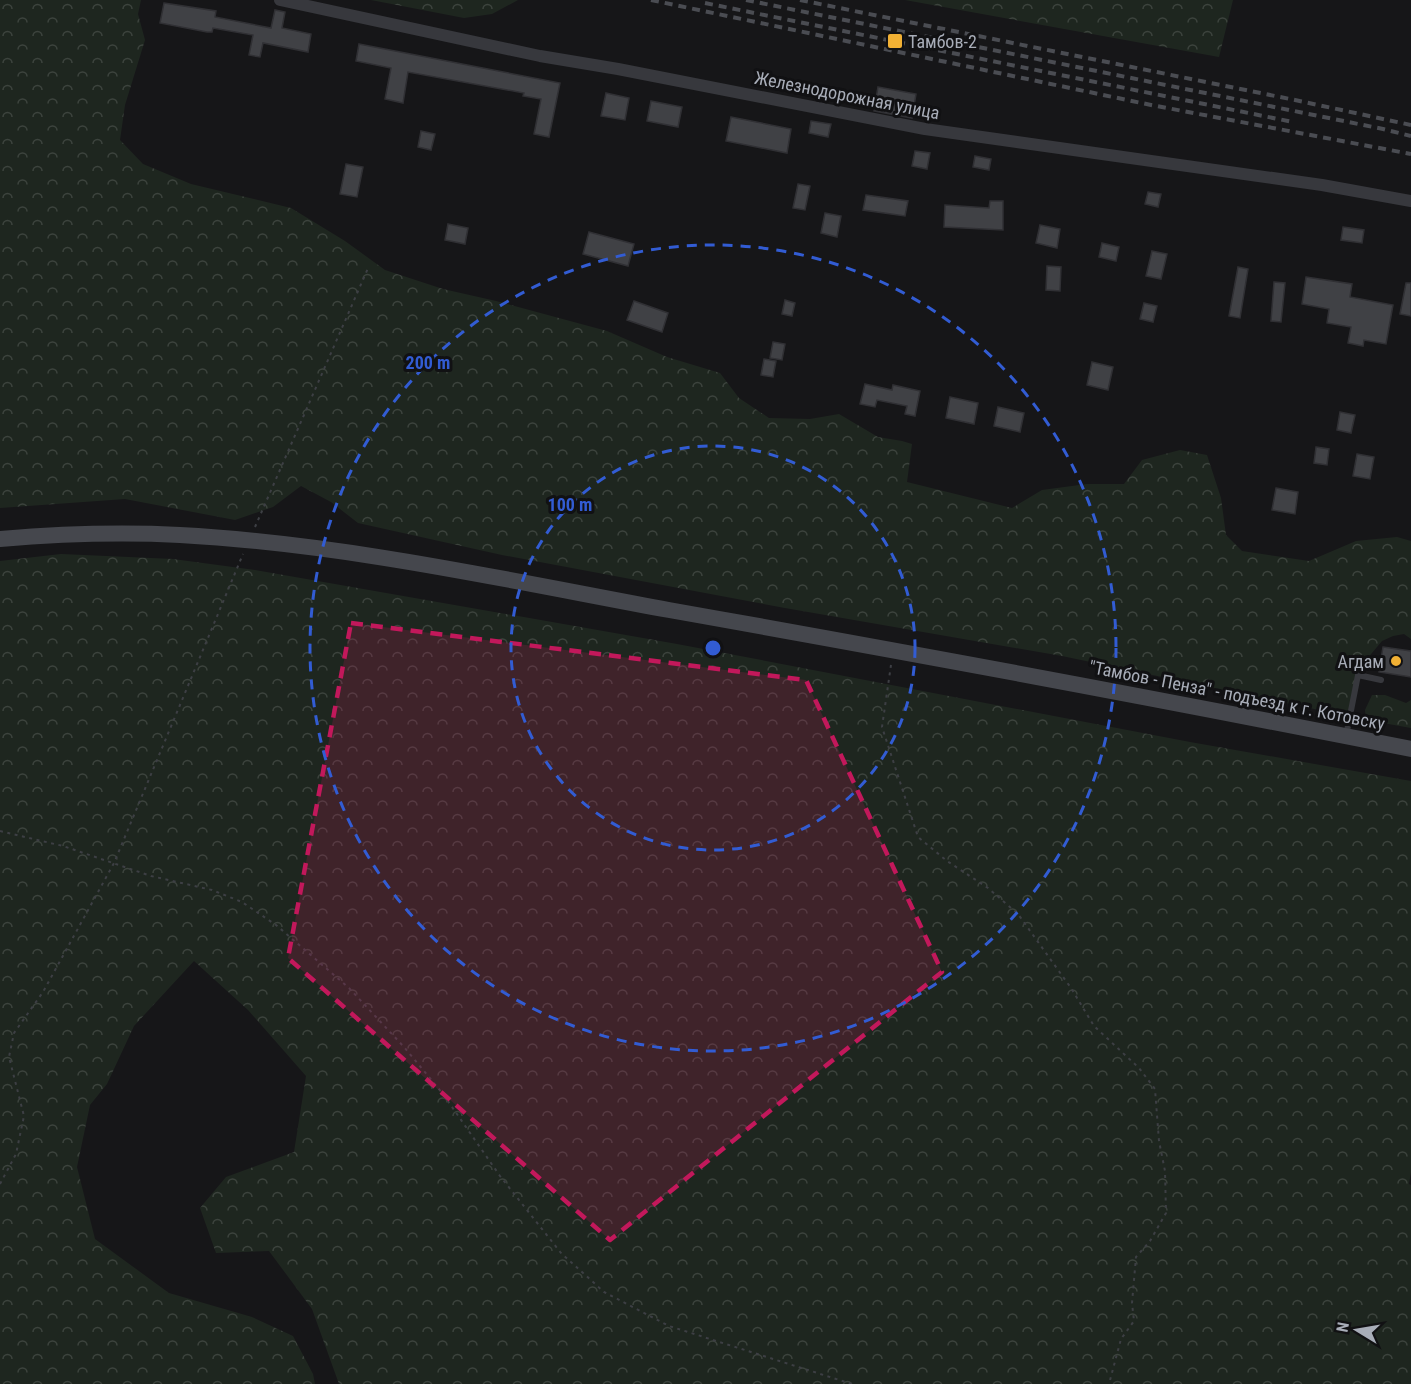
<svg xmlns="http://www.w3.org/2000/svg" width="1411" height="1384" font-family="'Roboto Condensed',sans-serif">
	<defs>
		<pattern id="forest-crowns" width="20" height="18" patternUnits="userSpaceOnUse" patternTransform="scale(1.5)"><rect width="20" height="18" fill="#1e261f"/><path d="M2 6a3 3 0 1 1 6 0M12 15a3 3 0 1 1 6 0" fill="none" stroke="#3c433d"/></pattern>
	</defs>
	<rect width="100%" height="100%" fill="#161618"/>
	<path fill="url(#forest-crowns)" d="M0 0H141L138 14 145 40 125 105 120 140 143 164 191 184 291 208 345 241 385 270 443 289 496 301 607 331 667 357 720 373 739 398 769 418 810 419 839 414 878 437 902 441 912 444 907 482 1012 508 1042 490 1087 484H1124L1142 460 1180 450 1207 455 1221 498 1226 535 1242 551 1309 561 1356 541 1397 537 1411 541V639L1404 634 1393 636 1382 641 1356 672 1348 716 1062 656 785 608 502 555 358 523 331 502 301 486 273 507 235 520 125 499 0 508Z
		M371 0H518L492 14 464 18Z
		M905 0H1233L1219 57Z
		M61 554 173 559 255 570 677 644 1190 742 1411 781V1172L1409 1184 1411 1185V1384H339L312 1309 269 1251 216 1253 200 1208 226 1177 294 1152 306 1076 248 1010 194 961 134 1026 107 1084 90 1105 77 1167 95 1239 169 1293 252 1317 293 1336 313 1374 315 1384H0V561Z
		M1372 695H1385L1406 703 1411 700V728L1366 720 1365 710Z"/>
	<path fill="#404145" stroke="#303034" stroke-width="1.5" d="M164 3 216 11 215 17 271 28 275 10 285 12 282 28 311 34 308 52 263 43 260 57 249 55 253 35 213 28 212 32H207L160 23Z
		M359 44 560 83 549 137 534 134 541 99 523 96 524 93 408 72 403 103 385 99 391 68 356 61Z
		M878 87 916 94 912 118 874 111Z
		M606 93 629 98 625 120 601 116Z
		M651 101 682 107 678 127 647 121Z
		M731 117 791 129 787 153 726 141Z
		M811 121 831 124 828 137 809 133Z
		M421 131 435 134 431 150 418 147Z
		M915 151 930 153 927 169 912 166Z
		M975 156 991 159 989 170 973 167Z
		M346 164 363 167 357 197 340 194Z
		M798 184 810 186 805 210 793 208Z
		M1148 192 1161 194 1158 207 1145 204Z
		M866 195 908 201 905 216 863 210Z
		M990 201H1003V230L944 227 945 205 989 208Z
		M825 213 841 216 837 237 821 233Z
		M448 224 468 228 465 244 445 240Z
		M1040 225 1060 229 1057 248 1036 243Z
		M1343 227 1364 230 1362 243 1341 240Z
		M589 232 634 244 628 266 583 254Z
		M1102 243 1119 247 1116 261 1099 257Z
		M1152 251 1167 254 1161 279 1146 276Z
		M1047 266 1061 267 1060 291 1046 290Z
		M1238 267 1248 269 1240 318 1229 316Z
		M1306 277 1352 284 1350 297 1393 305 1386 344 1364 340 1363 346 1348 343 1351 327 1327 323 1329 309 1302 304Z
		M1274 282 1285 283 1281 322 1271 321Z
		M1406 283H1411V316L1400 314Z
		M785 300 795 303 792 316 782 314Z
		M634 301 668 313 662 332 627 320Z
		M1144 303 1157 306 1153 322 1140 319Z
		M773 342 785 344 782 360 770 358Z
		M764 359 776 361 773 377 761 375Z
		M1092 362 1113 367 1108 390 1087 385Z
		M865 384 892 390 893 385 920 391 915 416 905 414 907 406 877 400 875 407 860 404Z
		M950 397 978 403 974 424 946 418Z
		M998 407 1024 413 1020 432 994 426Z
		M1340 412 1355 415 1351 433 1337 430Z
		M1316 447 1329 449 1327 465 1314 463Z
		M1357 454 1374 457 1370 479 1353 476Z
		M1276 488 1298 492 1295 514 1272 510Z
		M1383 647 1411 651V677L1379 672Z"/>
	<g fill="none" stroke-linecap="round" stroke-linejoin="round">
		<path stroke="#3d3f44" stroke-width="2" stroke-dasharray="3 4.5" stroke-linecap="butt" d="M255 527 369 266
			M891 665 882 727 918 837 947 861 988 888 1018 914 1071 988 1094 1026 1139 1068 1155 1089 1159 1141 1165 1171 1166 1213 1150 1241 1136 1257 1132 1303 1134 1321 1121 1339 1109 1384
			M0 831 63 846 151 876 212 890 242 902 276 925 349 988 404 1047 443 1094 500 1176 561 1253 604 1292 669 1326 852 1384
			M0 1184 16 1154 24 1116 9 1057 14 1033 43 992 114 863 243 554"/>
		<path stroke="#37383d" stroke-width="6" d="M1346 736 1358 675 1381 680"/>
		<path stroke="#37383d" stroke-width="12" d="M280 0 540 56 618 69 925 129 1322 185 1411 201"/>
		<path stroke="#45474d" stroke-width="16" d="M0 539C59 534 120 532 180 535 344 544 507 580 669 610 917 654 1164 700 1411 749"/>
		<path stroke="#4a4c52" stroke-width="4" stroke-dasharray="8 6" stroke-linecap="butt" d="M651 0 1151 105 1411 154
			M746 0 1383 129 1411 136
			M800 0 1295 100 1411 125
			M705 3 1293 122"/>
	</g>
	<path fill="#c2185b" fill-opacity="0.2" stroke="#c2185b" stroke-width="4.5" stroke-dasharray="12 8" stroke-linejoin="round" d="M351 623 806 680 942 972 610 1240 288 958Z"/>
	<g fill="none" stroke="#325cd3" stroke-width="3" stroke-dasharray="10 8">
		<circle cx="713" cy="648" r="202"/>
		<circle cx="713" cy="648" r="403"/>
	</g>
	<g fill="#f2b134" stroke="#111113" stroke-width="2">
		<rect x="887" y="33" width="16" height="16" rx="3"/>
		<circle cx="1396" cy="661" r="6"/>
	</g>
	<g text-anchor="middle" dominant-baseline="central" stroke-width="6" stroke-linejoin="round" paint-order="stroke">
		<g font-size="18" fill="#a8adb8" stroke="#111113" text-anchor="start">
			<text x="908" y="41">Тамбов-2</text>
			<text x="1384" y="661" text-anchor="end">Агдам</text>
		</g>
		<g font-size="18" fill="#a8adb8" stroke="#111113">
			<text transform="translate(847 95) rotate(11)">Железнодорожная улица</text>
			<text transform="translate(1237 695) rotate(11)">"Тамбов - Пенза" - подъезд к г. Котовску</text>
		</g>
	</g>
	<circle cx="713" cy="648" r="9" fill="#325cd3" stroke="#111113" stroke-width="3"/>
	<g font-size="18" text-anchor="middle" font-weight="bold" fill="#325cd3" stroke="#111113" stroke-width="6" stroke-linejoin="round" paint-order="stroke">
		<text x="428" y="369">200 m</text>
		<text x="570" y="511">100 m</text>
	</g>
	<g transform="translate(1357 1330) rotate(281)" stroke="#111113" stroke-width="4.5" paint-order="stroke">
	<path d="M0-4.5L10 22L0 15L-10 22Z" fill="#a8adb8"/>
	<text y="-9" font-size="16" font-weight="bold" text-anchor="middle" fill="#a8adb8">N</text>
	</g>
</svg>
